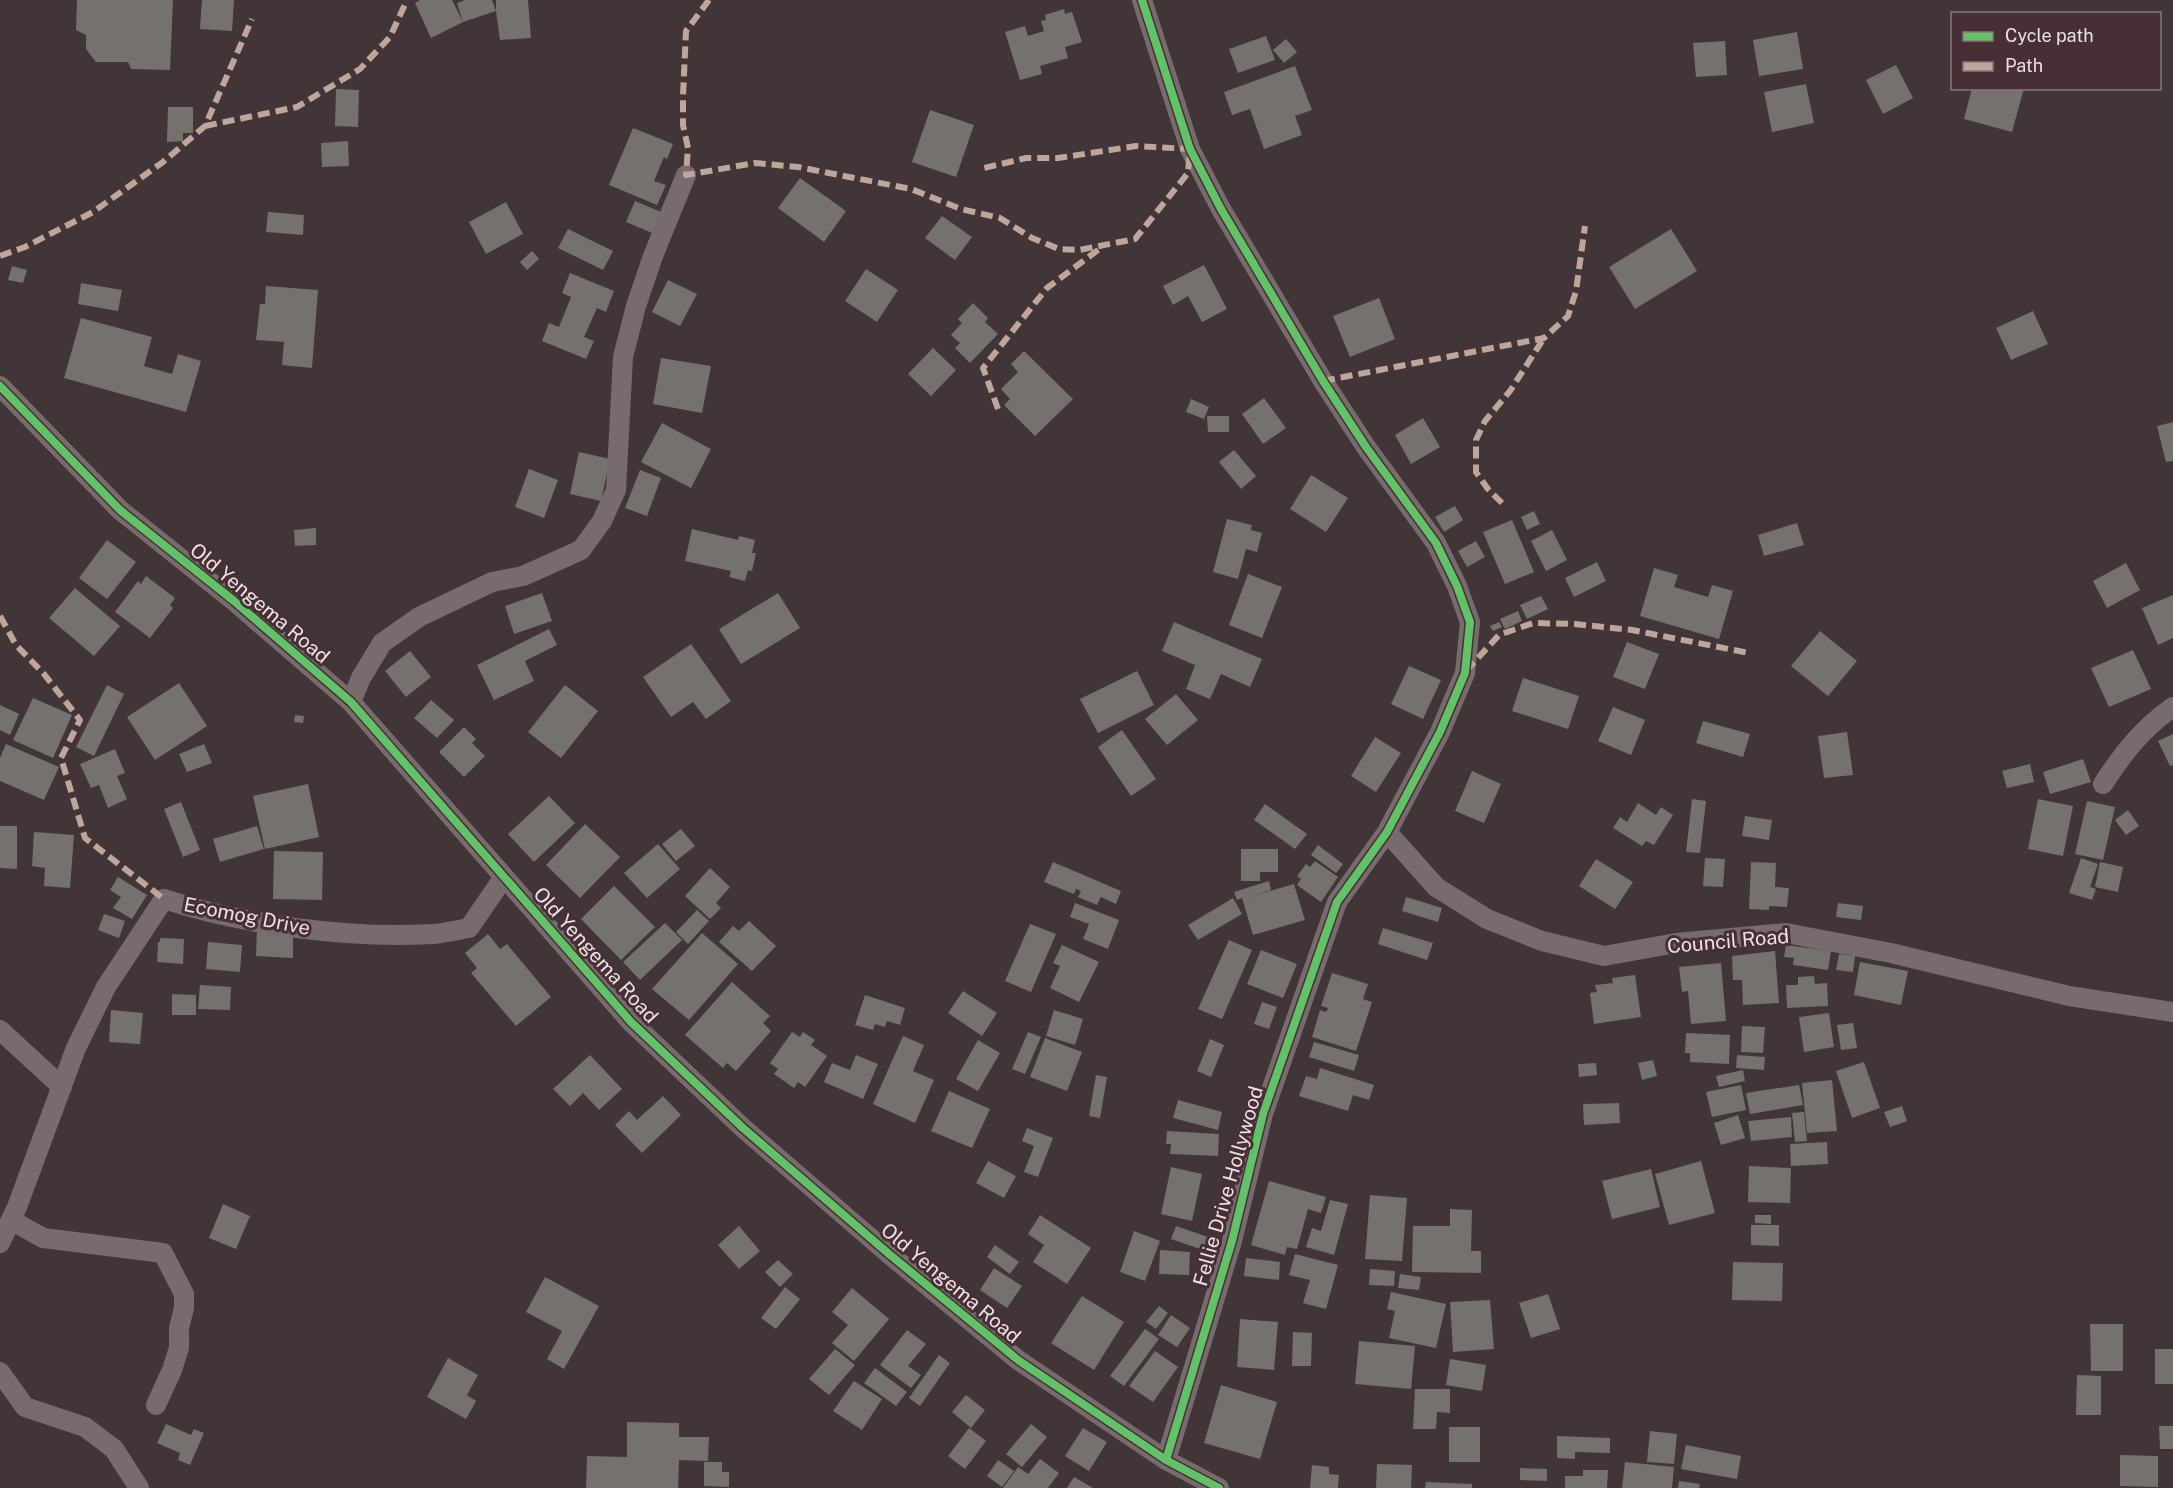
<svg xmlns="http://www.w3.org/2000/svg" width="2173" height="1488" font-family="'Public Sans',sans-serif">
	<rect width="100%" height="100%" fill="#413538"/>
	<path fill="#74716e" d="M77 0H173L170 70 131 69 128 62H96L86 49V35L76 30Z
		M202 0H234L232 31 200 29Z
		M420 0H452L463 22 457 3 465 0H492L496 11V0H528L531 38 500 40 496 11 463 22 431 38 415 3Z
		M1064 9 1065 14 1072 12 1082 42 1065 47 1068 58 1040 66 1042 74 1020 80 1005 32 1025 26 1028 36 1044 31 1041 21 1046 20 1045 15Z
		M1797 32 1803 69 1759 76 1753 40Z
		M1266 36 1275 60 1238 73 1229 49Z
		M1286 39 1297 52 1284 63 1273 50Z
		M1725 41 1727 75 1696 77 1693 43Z
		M1896 65 1913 98 1883 114 1866 80Z
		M1295 66 1312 110 1295 116 1302 135 1264 149 1250 109 1232 115 1224 92Z
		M1806 84 1814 123 1772 132 1764 92Z
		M1972 88H2024L2012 132 1964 119Z
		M336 89 359 90 358 127 335 126Z
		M168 107H193V133H183V141L167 142Z
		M930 110 974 125 956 177 912 162Z
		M633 128 673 144 667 159 664 157 654 181 666 185 657 205 609 185Z
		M348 141 349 166 322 167 321 143Z
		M800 178 846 211 824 242 778 208Z
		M635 201 666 214 657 235 626 222Z
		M506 202 523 234 486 254 469 222Z
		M268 212 304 215 303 235 266 232Z
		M942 216 972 237 955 260 925 238Z
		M568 229 613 251 603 270 558 248Z
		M1671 229 1697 271 1635 309 1609 267Z
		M532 251 539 259 527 270 520 262Z
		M1204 265 1227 309 1202 322 1188 296 1173 305 1163 286Z
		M12 266 27 270 23 283 8 280Z
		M866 269 898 290 877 322 845 301Z
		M570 273 614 291 606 312 597 308 584 337 594 341 586 359 542 341 549 323 559 327 571 297 562 293Z
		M668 280 697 294 680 326 652 312Z
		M81 283 122 290 118 311 78 304Z
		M266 286 318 290 312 368 282 365 284 342 256 340 260 304H265Z
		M1379 298 1395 339 1350 357 1333 316Z
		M973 303 988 318 985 322 998 334 970 363 955 348 960 343 951 335 962 323 958 319Z
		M2033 311 2048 344 2011 360 1996 328Z
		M81 318 152 337 144 366 172 374 178 354 201 361 186 412 64 378Z
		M933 348 956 370 931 396 908 374Z
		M1024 351 1073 399 1035 436 1004 405 1010 399 1001 389 1018 372 1011 364Z
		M661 358 711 366 702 413 653 404Z
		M1264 398 1286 428 1263 444 1242 414Z
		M1191 399 1209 407 1204 419 1186 412Z
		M1207 416H1229V432H1208Z
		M1423 418 1440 447 1411 464 1395 435Z
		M2173 422V461L2166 462 2157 426Z
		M662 423 711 449 691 488 641 462Z
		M1234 450 1256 476 1241 489 1219 462Z
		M579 452 610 459 601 501 570 494Z
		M529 469 558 480 544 518 515 507Z
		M640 470 661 478 647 516 625 508Z
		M1311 475 1348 498 1326 532 1290 509Z
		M1455 506 1463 520 1444 532 1435 517Z
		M1534 511 1540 524 1527 530 1521 517Z
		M1227 519 1252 525 1251 530 1262 533 1257 552 1246 549 1238 579 1213 572Z
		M1512 520 1534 572 1505 584 1483 532Z
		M1797 523 1804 545 1764 556 1758 535Z
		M316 528V545L295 546 294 530Z
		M692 529 738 540 739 536 755 540 752 553H756L752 571 748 570 745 581 729 577 731 571 685 561Z
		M1552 530 1567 560 1546 571 1531 541Z
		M107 540 136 562 107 599 79 578Z
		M1476 541 1485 557 1467 567 1458 551Z
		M1597 562 1606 581 1574 597 1565 578Z
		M2126 563 2140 590 2107 608 2093 581Z
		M1654 568 1678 575 1674 587 1708 597 1712 585 1733 591 1719 639 1640 616Z
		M1248 574 1282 587 1262 638 1229 625Z
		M146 576 175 598 170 605 173 608 150 638 115 612 138 581 141 584Z
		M75 588 120 626 94 656 49 618Z
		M542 593 552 621 514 634 505 606Z
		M778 593 800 628 741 664 719 629Z
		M2173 595V638L2158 645 2142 608Z
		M1541 596 1548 609 1527 619 1520 605Z
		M1518 611 1522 621 1505 629 1500 619Z
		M1174 622 1262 659 1250 687 1221 674 1210 699 1186 689 1195 665 1162 651Z
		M1499 622 1502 627 1493 631 1490 626Z
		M549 629 557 645 525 661 534 681 494 700 477 665Z
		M1820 631 1857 661 1828 696 1791 666Z
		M1627 642 1659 654 1645 689 1613 677Z
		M691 644 731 701 706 719 693 702 671 717 643 677Z
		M2133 650 2151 689 2109 707 2091 668Z
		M410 651 431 677 406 697 385 671Z
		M1409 666 1441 680 1423 719 1391 704Z
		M1137 671 1154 705 1098 733 1080 699Z
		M1523 678 1579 696 1568 729 1512 711Z
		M179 683 207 726 155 760 127 717Z
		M107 685 124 694 94 756 76 747Z
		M565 685 598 711 561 758 528 732Z
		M1176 694 1198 720 1167 745 1145 719Z
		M33 698 72 715 53 758 13 740Z
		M431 700 454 720 437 738 414 718Z
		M0 705 19 714 10 735 0 730Z
		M1613 707 1645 720 1631 755 1598 741Z
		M295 715 304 716 303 723 294 722Z
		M1703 721 1750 734 1743 757 1696 743Z
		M464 727 476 739 472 743 485 756 464 777 439 752Z
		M1122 730 1156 779 1131 796 1098 747Z
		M1847 732 1853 775 1824 778 1818 736Z
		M2173 734V765L2170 766 2158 741Z
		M1375 737 1401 753 1376 792 1351 776Z
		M6 744 59 767 44 800 0 781V758Z
		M204 744 212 763 187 772 179 754Z
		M115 749 125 773 117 776 127 799 108 808 99 785 91 788 80 764Z
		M2083 759 2091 782 2050 794 2043 772Z
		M2030 764 2034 782 2007 788 2002 771Z
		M1472 771 1501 784 1484 823 1455 811Z
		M308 784 319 837 265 849 253 796Z
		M549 796 575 823 534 862 508 834Z
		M1692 799 1706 801 1700 853 1686 852Z
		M2038 799 2073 806 2063 856 2028 849Z
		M2087 801 2115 807 2103 860 2075 854Z
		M181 802 200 850 183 857 164 809Z
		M1638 803 1656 815 1661 807 1673 815 1654 845 1646 841 1642 846 1613 828 1620 817 1627 822Z
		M1265 804 1307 834 1295 849 1254 820Z
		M2128 810 2139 826 2126 835 2115 820Z
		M1745 816 1772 820 1769 840 1742 836Z
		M585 824 620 857 580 898 546 865Z
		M0 826H17V869L0 868Z
		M257 826 264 849 220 862 213 839Z
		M681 829 695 846 676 861 662 844Z
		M34 832 74 835 70 888 44 886 45 868 32 866Z
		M658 844 680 869 647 898 624 873Z
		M1318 845 1343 864 1336 873 1311 855Z
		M1241 849H1278V872H1260V881H1241Z
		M274 851 323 852 322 900 273 899Z
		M1705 858 1725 859 1723 887 1703 886Z
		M2081 858 2098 864 2090 887 2096 889 2092 900 2069 893Z
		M1596 859 1633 882 1615 909 1579 886Z
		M1315 861 1338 877 1321 902 1297 885 1301 879 1297 876 1306 864 1310 867Z
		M1053 862 1121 891 1116 904 1101 897 1097 905 1078 897 1081 891 1076 889 1074 894 1044 882Z
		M1751 862 1776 863 1775 887 1789 888 1787 907 1769 906V910L1749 909Z
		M2100 862 2123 867 2118 892 2095 887Z
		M710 868 730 887 716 903 721 908 710 919 685 896Z
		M118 877 147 895 132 919 113 908 121 897 110 890Z
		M1269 881 1271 890 1249 897 1294 884 1305 920 1253 935 1242 898 1237 900 1234 892Z
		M614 886 655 927 621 960 581 919Z
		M1406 897 1442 908 1438 922 1402 911Z
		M1233 898 1242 914 1198 940 1188 925Z
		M1075 903 1119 920 1108 949 1083 939 1089 924 1070 917Z
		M1838 903 1863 906 1861 920 1836 917Z
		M697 910 709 921 688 944 676 932Z
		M104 914 125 921 119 938 98 930Z
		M749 921 776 946 752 971 719 942 733 926 739 931Z
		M665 923 682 940 640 980 623 962Z
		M1030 924 1056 934 1031 992 1005 981Z
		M1383 928 1433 943 1427 960 1378 944Z
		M257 929 293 931V958L256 956Z
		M702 933 738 964 689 1020 652 989Z
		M488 934 500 949 507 944 551 997 516 1026 471 973 477 968 465 953Z
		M160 938 184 939 183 964 157 962 158 942H160Z
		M1229 940 1252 950 1222 1019 1198 1009Z
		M208 942 242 945 240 972 206 969Z
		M1062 945 1099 962 1079 1002 1050 988 1060 966 1053 963Z
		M1786 945 1831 951 1828 970 1793 965 1794 958 1784 957Z
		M1261 950 1297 964 1283 998 1247 984Z
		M1775 951 1779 1003 1743 1005 1742 980H1733L1732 956Z
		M1839 954 1855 956 1853 972 1836 970Z
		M1860 962 1908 971 1901 1005 1854 995Z
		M1721 963 1726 1021 1691 1024 1688 991 1682 992 1679 967Z
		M1332 973 1368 984 1363 999 1372 1002 1356 1051 1312 1037 1320 1010 1326 1012 1328 1008 1321 1006Z
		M1635 975 1641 1017 1594 1024 1590 993 1597 992 1595 985 1613 983 1612 978Z
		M1814 976 1815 984 1827 983 1828 1006 1787 1008 1786 985H1798V977Z
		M732 982 770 1016 763 1023 771 1031 736 1071 727 1063 723 1068 685 1035Z
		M200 985 231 987 230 1010 198 1009Z
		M963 991 997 1013 982 1036 948 1013Z
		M172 994 196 995V1015H172Z
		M865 995 905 1008 900 1025 887 1021 885 1027 875 1024 873 1030 855 1025Z
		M1262 1002 1277 1007 1269 1029 1254 1024Z
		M111 1010 143 1013 140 1044 109 1042Z
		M1054 1010 1083 1019 1075 1045 1046 1036Z
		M1829 1013 1834 1047 1804 1052 1799 1017Z
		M1853 1023 1857 1048 1841 1050 1837 1025Z
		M1742 1026 1765 1027 1763 1053 1741 1052Z
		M792 1032 800 1037 803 1032 815 1040 811 1045 827 1056 805 1087 798 1082 794 1088 774 1074 778 1069 770 1063Z
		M1028 1032 1041 1037 1025 1074 1012 1069Z
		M1686 1033 1730 1035 1729 1064 1690 1062V1053H1685Z
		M903 1036 924 1045 913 1071 934 1080 915 1123 873 1104Z
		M1045 1038 1082 1052 1067 1091 1030 1077Z
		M1210 1039 1224 1045 1211 1077 1197 1071Z
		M978 1040 1000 1053 978 1091 956 1079Z
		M1314 1042 1359 1055 1354 1071 1309 1057Z
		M590 1055 622 1089 599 1110 583 1093 570 1106 553 1089Z
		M856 1055 878 1064 863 1099 824 1082 832 1063 850 1070Z
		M1737 1055 1765 1057 1764 1070 1736 1068Z
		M1653 1060 1657 1076 1642 1080 1638 1063Z
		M1864 1062 1880 1108 1852 1118 1836 1071Z
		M1596 1063 1597 1075 1579 1077 1578 1064Z
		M1320 1068 1374 1085 1369 1100 1353 1095 1348 1111 1299 1096 1306 1076 1317 1079Z
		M1743 1070 1745 1081 1719 1087 1716 1076Z
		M1096 1075 1107 1077 1100 1118 1089 1116Z
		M1832 1080 1837 1131 1807 1133 1802 1083Z
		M1741 1085 1746 1110 1712 1117 1706 1092Z
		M1799 1085 1803 1105 1750 1114 1746 1093Z
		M949 1091 990 1109 972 1148 931 1131Z
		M663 1096 681 1115 642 1153 615 1125 629 1111 637 1120Z
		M1178 1100 1222 1112 1218 1130 1173 1118Z
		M1619 1103 1620 1123 1584 1125 1583 1104Z
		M1902 1106 1907 1121 1890 1127 1884 1112Z
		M1804 1112 1807 1141 1795 1142 1792 1113Z
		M1738 1115 1745 1138 1721 1145 1714 1123Z
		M1791 1117 1792 1137 1751 1141 1748 1121Z
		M1027 1128 1053 1138 1038 1177 1024 1172 1034 1146 1022 1141Z
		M1167 1131 1219 1134 1218 1156 1170 1154 1171 1144H1166Z
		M1827 1142 1828 1164 1791 1166 1790 1144Z
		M988 1161 1016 1176 1004 1198 976 1183Z
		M1701 1161 1715 1213 1669 1225 1655 1174Z
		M1749 1166 1791 1168 1790 1203 1748 1202Z
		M1171 1167 1202 1174 1192 1221 1161 1214Z
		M1651 1169 1660 1207 1612 1219 1602 1181Z
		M1269 1181 1326 1197 1321 1213 1308 1209 1297 1249 1287 1247 1285 1255 1251 1245Z
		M1370 1195 1407 1198 1402 1261 1365 1259Z
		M1330 1200 1348 1204 1334 1255 1306 1247 1312 1228 1321 1231Z
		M223 1204 250 1216 236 1249 209 1238Z
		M1450 1209 1472 1210 1471 1251H1481V1273L1412 1272 1413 1226H1450Z
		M1040 1215 1091 1248 1067 1284 1033 1262 1044 1245 1028 1234Z
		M1755 1215H1771V1224L1755 1223Z
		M1751 1225H1779V1246L1751 1245Z
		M739 1226 760 1251 739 1269 718 1245Z
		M1176 1226 1208 1237 1203 1250 1171 1239Z
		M1134 1231 1160 1241 1145 1281 1120 1272Z
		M995 1245 1019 1262 1010 1274 987 1257Z
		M1160 1250 1190 1252 1189 1275 1159 1274Z
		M1295 1254 1338 1265 1326 1309 1303 1303 1310 1280 1289 1275Z
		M1246 1258 1280 1262 1279 1280 1244 1276Z
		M778 1260 793 1274 780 1287 765 1272Z
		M1733 1262 1783 1263 1782 1301 1732 1300Z
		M994 1268 1022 1286 1007 1308 980 1290Z
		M1370 1269 1395 1271 1394 1286 1369 1285Z
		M1400 1274 1421 1277 1419 1290 1398 1288Z
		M545 1277 599 1306 564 1369 547 1359 562 1331 526 1312Z
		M785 1287 800 1299 776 1329 761 1318Z
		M852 1288 889 1319 854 1361 832 1343 848 1325 832 1312Z
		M1391 1292 1446 1304 1436 1348 1389 1338 1395 1311 1387 1309Z
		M1548 1294 1560 1329 1531 1338 1519 1303Z
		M1082 1296 1124 1322 1094 1370 1051 1343Z
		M1490 1300 1494 1349 1453 1352 1450 1302Z
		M1159 1306 1168 1313 1156 1329 1146 1322Z
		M1171 1315 1190 1328 1177 1347 1158 1335Z
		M1240 1319 1278 1322 1274 1370 1237 1367Z
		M2090 1324H2123V1371H2091Z
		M1145 1329 1159 1339 1124 1386 1110 1376Z
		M907 1330 926 1344 908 1366 921 1375 911 1388 880 1365Z
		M1293 1332 1312 1333 1311 1366H1292Z
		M1359 1341 1415 1346 1411 1389 1355 1384Z
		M835 1349 855 1365 829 1395 809 1379Z
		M2155 1349H2173V1384H2155Z
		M1155 1351 1178 1367 1153 1402 1129 1386Z
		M939 1355 950 1363 920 1406 909 1398Z
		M448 1358 478 1375 467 1395 476 1401 466 1419 427 1397Z
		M1450 1359 1486 1365 1482 1391 1446 1385Z
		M875 1368 907 1392 896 1406 864 1383Z
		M2077 1375 2101 1376V1415H2076Z
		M854 1381 882 1399 862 1430 833 1411Z
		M1221 1385 1277 1402 1260 1459 1204 1443Z
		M1415 1389H1450V1413L1437 1412 1436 1429H1413Z
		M966 1395 985 1410 971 1428 952 1412Z
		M627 1422 679 1423V1437H709L708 1461 679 1460 678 1488H586L587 1456 627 1457Z
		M166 1424 191 1435 194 1429 204 1433 190 1465 178 1460 180 1453 157 1443Z
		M1031 1424 1047 1437 1022 1467 1006 1454Z
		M2159 1426H2173V1449H2160Z
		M1449 1427H1480V1462H1449Z
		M969 1428 986 1441 965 1469 948 1456Z
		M1083 1428 1107 1442 1089 1471 1065 1456Z
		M1650 1431 1677 1434 1674 1464 1647 1462Z
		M1557 1436 1610 1438V1453L1575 1452V1459L1557 1458Z
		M1686 1445 1741 1456 1737 1479 1681 1469Z
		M2120 1455 2158 1456V1487L2120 1486Z
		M1040 1459 1059 1473 1048 1488H1003L1018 1467 1028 1474Z
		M998 1460 1014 1471 1002 1487 987 1476Z
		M704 1462H722V1472H729V1487L704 1486Z
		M1625 1462 1674 1467 1672 1488H1622Z
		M1377 1464 1412 1465 1411 1488H1376Z
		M1312 1465 1329 1467V1474L1339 1475 1338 1488H1310Z
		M1520 1468 1547 1469V1481L1520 1480Z
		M1583 1470H1608L1607 1488H1565V1476H1583Z
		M1074 1477 1093 1488H1067Z
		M1679 1481 1700 1484 1699 1488H1678Z
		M1426 1482 1472 1484V1488H1425Z"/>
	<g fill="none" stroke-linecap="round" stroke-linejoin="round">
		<path stroke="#776b6e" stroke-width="20" d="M1142 0 1190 149 1221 209 1323 381 1366 447 1436 543 1457 586 1470 622 1465 673 1440 732 1387 832 1337 902 1263 1114 1232 1241 1166 1460
			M0 386 120 510 234 601 351 702 631 1022 743 1128 889 1254 1018 1360 1166 1460 1219 1488
			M351 702 361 678 382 643 419 617 492 582 523 576 581 550 602 521 616 490 623 357 636 306 653 256 686 175
			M2103 784C2123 753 2143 728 2173 707
			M1387 832 1436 887 1487 919 1542 941 1604 956 1676 943 1786 933 1891 953 2069 996 2173 1012
			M0 1030 62 1087
			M12 1217 18 1224 43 1238 163 1253 184 1294V1308L179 1328V1348L172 1370 156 1405
			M0 1243 17 1207 76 1048 106 987 164 899C243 925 350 939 433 934 445 933 457 930 469 928L504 877
			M0 1372 25 1407 85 1427 114 1449 139 1488"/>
		<path stroke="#c0a59a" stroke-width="6" stroke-dasharray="12 6" stroke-linecap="butt" d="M709 0 686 31 683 96V125L688 148 686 175 755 163 798 167 911 189 961 209 1000 218 1032 238 1059 249 1079 250 1135 239 1188 173 1190 149 1136 146 1058 158H1026L984 168
			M205 126 297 107 360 69 390 37 407 0
			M0 256 25 247 93 212 163 162 205 126 252 19
			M1323 381 1544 338 1568 316 1576 291 1585 226
			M998 409 983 368 1047 288 1102 247
			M1502 503 1488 489 1476 472V440L1485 421 1510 391 1544 338
			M0 616 16 645 44 674 80 720 61 758 85 838 164 899
			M1466 671 1499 635 1533 623 1575 624 1632 630 1749 653"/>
		<g stroke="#463036" stroke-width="11">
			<path id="cycleway" d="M1142 0 1190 149 1221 209 1323 381 1366 447 1436 543 1457 586 1470 622 1465 673 1440 732 1387 832 1337 902 1263 1114 1232 1241 1166 1460
				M0 386 120 510 234 601 351 702 631 1022 743 1128 889 1254 1018 1360 1166 1460 1219 1488"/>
		</g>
		<use href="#cycleway" stroke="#61c268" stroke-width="8"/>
	</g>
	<g text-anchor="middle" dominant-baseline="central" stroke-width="6" stroke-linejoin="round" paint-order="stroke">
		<g font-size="20" fill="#eedfe3" stroke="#463036">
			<text transform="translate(260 603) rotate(40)">Old Yengema Road</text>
			<text transform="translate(247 916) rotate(11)">Ecomog Drive</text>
			<text transform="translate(1728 941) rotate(-5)">Council Road</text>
			<text transform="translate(596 955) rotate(48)">Old Yengema Road</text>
			<text transform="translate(1228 1186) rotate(-74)">Fellie Drive Hollywood</text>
			<text transform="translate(951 1283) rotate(40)">Old Yengema Road</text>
		</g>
	</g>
	<rect x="1951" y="12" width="210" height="78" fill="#463036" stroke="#89767b" stroke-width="1.5"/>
	<rect x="1963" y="32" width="30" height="9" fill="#61c268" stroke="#89767b" stroke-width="1.5"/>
	<text x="2005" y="42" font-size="18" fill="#eedfe3">Cycle path</text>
	<rect x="1963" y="62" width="30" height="9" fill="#c0a59a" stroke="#89767b" stroke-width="1.5"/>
	<text x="2005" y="72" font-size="18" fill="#eedfe3">Path</text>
</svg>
